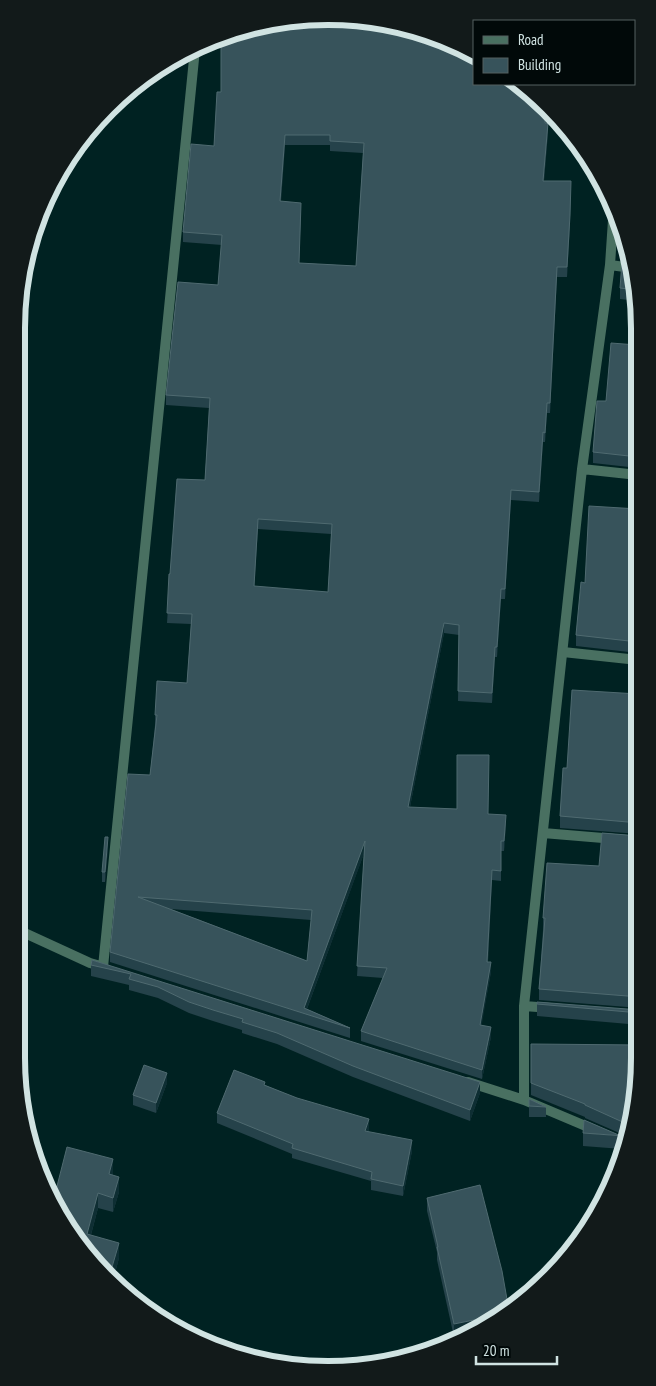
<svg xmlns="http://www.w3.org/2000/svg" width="656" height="1386" font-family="'PT Sans Narrow',sans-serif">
	<rect width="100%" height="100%" fill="#022"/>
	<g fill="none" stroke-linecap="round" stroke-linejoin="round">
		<path stroke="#497061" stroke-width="10" d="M610 265 632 268
			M582 469 638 475
			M563 652 638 660
			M543 833 639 841
			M16 929 90 963 104 967
			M103 967 195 49
			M524 1006 551 1008
			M468 1082 524 1100 595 1130
			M524 1100V1006L582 469 610 265 614 205"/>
	</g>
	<path fill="#25424a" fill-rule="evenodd" d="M221 92 546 123 548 133 544 181 570 225 567 277H557L550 413H547L545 442H543L539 502 511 500 505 599H501L497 657H495L492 703 458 701 459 635 444 633 410 807 488 814 506 824 504 851H501V881L492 880 488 962 491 972 481 1025 491 1037 482 1079 361 1041V1031L383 978 357 976 364 853 307 1009 350 1028V1038L110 962V952L150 775 155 725V715L187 683 191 624 167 623 170 574 205 480 209 408 166 405V395L218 285 222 245 183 242V232L214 146ZM285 145H330V151L363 153 356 266 299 263 301 213 281 201ZM258 529 331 534 328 592 254 587ZM171 909 311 920 307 961Z
		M624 240 630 261 624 260Z
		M637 287V301L620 299V288Z
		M637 345 638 468 593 463V452L606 401Z
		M638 509V653L576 646V635L585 583Z
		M638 694 639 834 560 828V816L567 768Z
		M639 836 640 1008 539 1000V989L543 930V918L599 866Z
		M108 848 105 882H102V872Z
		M92 960 480 1093 470 1121 353 1077 277 1044 242 1033V1030L213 1021 189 1013 158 998 129 990V985L91 976V965Z
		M537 1004 639 1010 640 1025 537 1016Z
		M531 1044 640 1058 622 1149 583 1146V1133L621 1136 624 1135 585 1118V1117L531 1095Z
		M167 1083 156 1113 133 1105V1095Z
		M265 1085 369 1130 368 1132 412 1151 403 1196 371 1190V1181L292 1158V1154L217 1123V1113Z
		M529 1099 546 1107V1117H529Z
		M113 1173V1176L119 1192 113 1212 98 1208 91 1235 119 1258 114 1277 54 1198Z
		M480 1185 454 1337 437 1260V1252L427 1211V1198Z"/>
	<path fill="#0e2e33" d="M548 123V133L543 191V181Z
		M285 135V145L280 211V201Z
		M571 181 570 225 567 277V267Z
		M557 267V277L550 413V403Z
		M547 403V413L545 442V433Z
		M543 432V442L539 502V492Z
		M511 490V500L505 599V589Z
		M258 519V529L254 596V586Z
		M501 589V599L497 657V647Z
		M444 623V633L408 817V807Z
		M495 647V657L492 703V693Z
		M506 815V824L504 851V841Z
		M108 837V848L105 882V872Z
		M365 841V851L305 1014 304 1008Z
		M492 870V880L487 972V962Z
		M491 962V972L480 1035V1025Z
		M491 1027V1037L482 1079V1070Z
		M167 1073V1083L156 1113V1103Z
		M480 1082V1093L470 1121V1110Z
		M369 1119V1130L365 1142V1131Z
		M412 1140V1151L403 1196V1186Z
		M113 1159V1173L109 1189V1174Z
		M119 1177V1192L113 1212V1198Z
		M98 1193V1208L87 1249V1234Z
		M119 1243V1258L114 1277 110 1274Z
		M494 1316 471 1334 454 1337V1324Z"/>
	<path fill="#37535b" stroke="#4f6a70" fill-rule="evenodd" d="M328 16 448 40 475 56V84H521L546 109 545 123H548L543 181H571L570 215 567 267H557L550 403H547L545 433 543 432 539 492 511 490 505 589H501L497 647H495L492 693 458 691 459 625 444 623 408 807 457 809V755H489L488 814 506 815 504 841H501V871L492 870 487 962H491L480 1025 491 1027 482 1070 361 1031 387 968 357 966 365 841 304 1008 350 1028 110 952 128 774 150 775 157 715H155L157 681 187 683 192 614 167 613 169 574H170L177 479 205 480 210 398 166 395 178 282 218 285 222 235 183 232 191 144 214 146 217 92H221V38ZM285 135H330V141L364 143 356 266 299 263 301 203 280 201ZM258 519 332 524 328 592 254 586ZM138 897 312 910 307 961Z
		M624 240 627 249 624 248Z
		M622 262 631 263 637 290 620 288Z
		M611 343 637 345V420H638V457L593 452 597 401H606Z
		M589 506 638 509V642L576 635 581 582 585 583Z
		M572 690 638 694 639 823 560 816 563 768H567Z
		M602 833 639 836 640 997 539 989 545 918H543L547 863 599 866Z
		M105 837H108L105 872H102Z
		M92 960 480 1082 470 1110 353 1066 277 1033 242 1022 243 1019 213 1010 189 1002 158 987 129 979 131 974 91 965Z
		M537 1002 640 1010V1013L537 1004Z
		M531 1044 640 1045V1058L627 1124 585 1105V1104L531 1083Z
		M144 1065 167 1073 156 1103 133 1095Z
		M234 1070 265 1082 264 1085 297 1098 369 1119 365 1131 412 1140 403 1186 371 1179 372 1172 292 1148 293 1144 217 1113Z
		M529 1099 546 1107 529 1106Z
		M584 1120 621 1136 624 1135V1136L583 1133Z
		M67 1147 113 1159 109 1174 119 1177 113 1198 98 1193 87 1234 119 1243 110 1274 81 1248 54 1198Z
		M480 1185 502 1271 508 1305 494 1316 454 1324 437 1247H438L427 1198Z"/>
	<path d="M0 0H656V1386H0ZM328 25H328A303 303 0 0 1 631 328V1058A303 303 0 0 1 328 1361H328A303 303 0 0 1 25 1058V328A303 303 0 0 1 328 25Z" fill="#121a1a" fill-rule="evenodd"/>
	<path fill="none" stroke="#d0e3e2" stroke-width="6" d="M328 25H328A303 303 0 0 1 631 328V1058A303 303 0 0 1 328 1361H328A303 303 0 0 1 25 1058V328A303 303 0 0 1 328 25Z"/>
	<rect x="473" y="20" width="162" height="65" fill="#010909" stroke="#546060"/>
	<rect x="483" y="36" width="25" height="8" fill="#497061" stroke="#546060"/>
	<text x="518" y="45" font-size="15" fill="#d0e3e2">Road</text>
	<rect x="483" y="58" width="25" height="15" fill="#37535b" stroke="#546060"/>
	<text x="518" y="70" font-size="15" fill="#d0e3e2">Building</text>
	<path d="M476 1356v8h81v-8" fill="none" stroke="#d0e3e2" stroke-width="2.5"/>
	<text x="483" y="1356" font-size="15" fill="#d0e3e2" stroke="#010909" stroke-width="4" paint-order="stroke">20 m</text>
</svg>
